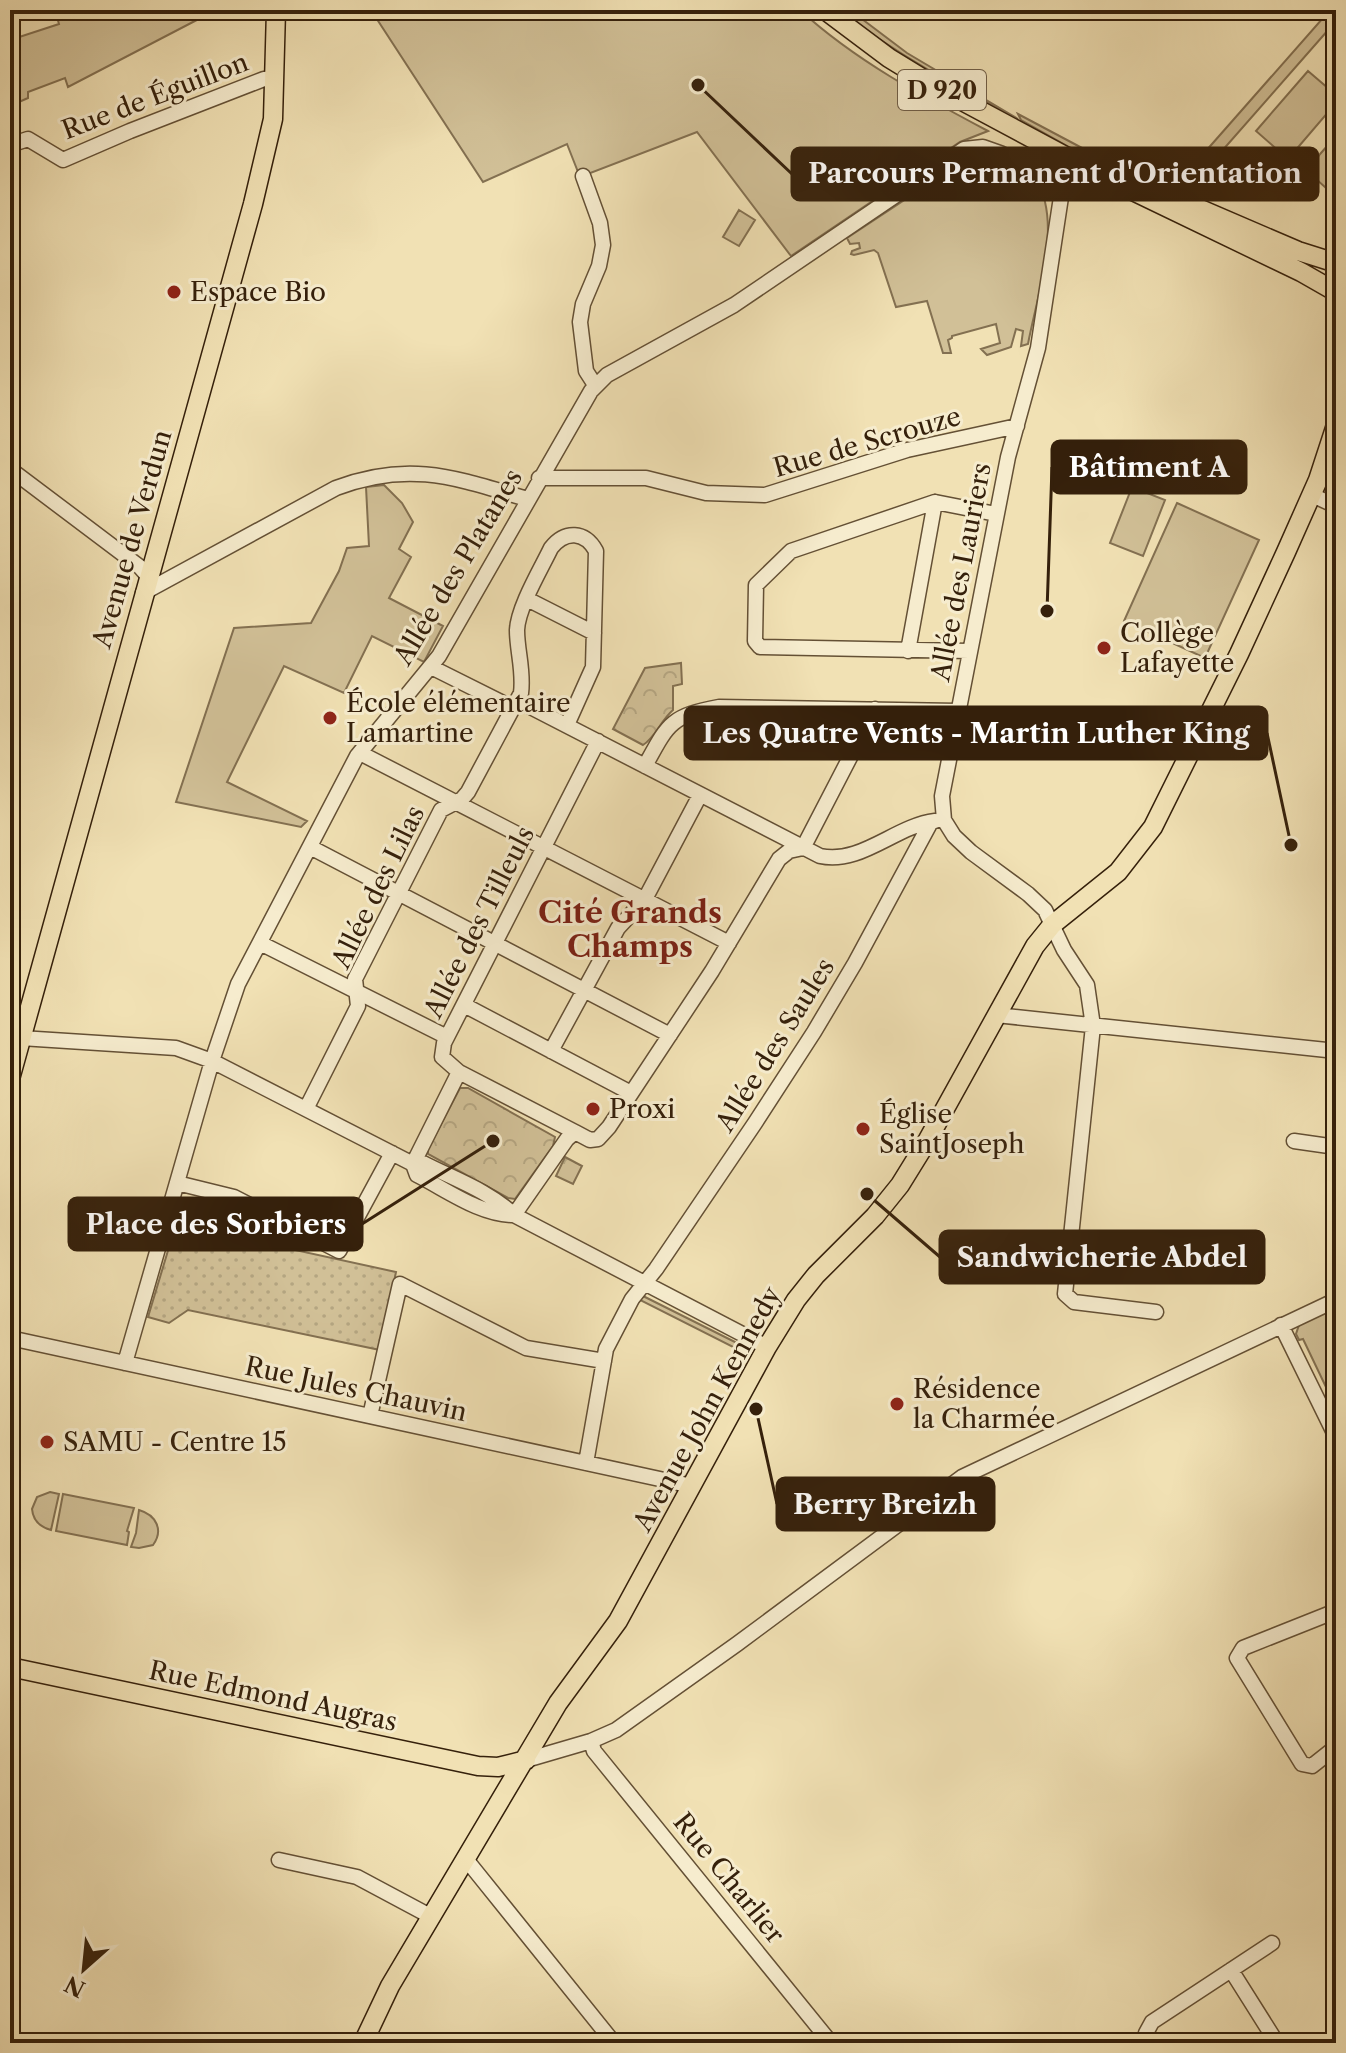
<svg xmlns="http://www.w3.org/2000/svg" width="1346" height="2053" font-family="'Libre Caslon Text',serif">
	<defs>
		<pattern id="park-crowns" width="20" height="18" patternUnits="userSpaceOnUse" patternTransform="scale(2)"><rect width="20" height="18" fill="#d1c097"/><path d="M2 6a3 3 0 1 1 6 0M12 15a3 3 0 1 1 6 0" fill="none" stroke="#b4a581"/></pattern>
		<pattern id="garden-dots" width="8" height="8" patternUnits="userSpaceOnUse" patternTransform="scale(2)"><rect width="8" height="8" fill="#d1c097"/><path d="M2 2h.1M6 6h.1" fill="none" stroke="#b4a581" stroke-width="1.8" stroke-linecap="round"/></pattern>
	</defs>
	<rect width="100%" height="100%" fill="#f1e1b4"/>
	<filter id="stains"><feTurbulence type="fractalNoise" baseFrequency=".0025" numOctaves="4"/><feColorMatrix values="0 0 0 0 .2 0 0 0 0 .09 0 0 0 0 .02 0 0 0 .5 -.17"/></filter>
	<radialGradient id="worn" r=".72"><stop offset=".6" stop-color="#630" stop-opacity="0"/><stop offset="1" stop-color="#630" stop-opacity=".3"/></radialGradient>
	<path fill="#d1c097" stroke="#837051" stroke-width="2" d="M55 10H216L68 87 65 78 28 92V98L10 106V40L59 24Z
		M371 10H800C856 61 922 96 988 131L960 142 791 256 697 132 580 177 567 144 483 182Z
		M838 10H850L907 53 1018 119C955 86 895 53 838 10Z
		M1330 10H1336V21L1214 160 1205 152Z
		M1308 71 1336 95V103L1288 159 1256 131Z
		M1018 114 1116 166 1179 192 1178 195 1069 147 1021 120Z
		M1336 136V197L1306 170Z
		M984 155 1036 179C1063 224 1037 295 1028 344L1021 346 1023 331 1016 329 1011 347 987 355 981 349 1000 343 996 324 952 336V338L948 340 951 353H943L927 301 896 307 878 253 874 250 854 255 851 254 852 251 860 248 859 243 850 244 847 238 965 160Z
		M739 210 755 220 739 246 723 237Z
		M384 485 402 503 413 522 399 549 411 557 389 598 443 626 424 662 372 636 344 693 284 666 227 782 307 821 301 827 176 802 234 628 311 623 339 571 347 548 369 546 366 487Z
		M1132 487 1165 500 1143 556 1110 543Z
		M1177 503 1259 540 1205 658 1124 621Z
		M643 1296 743 1346 735 1348 640 1300Z
		M1336 1307V1408L1303 1339 1299 1340 1296 1334 1299 1325Z
		M50 1492 59 1494 51 1530C40 1527 33 1521 32 1509L37 1497Z
		M63 1494 134 1508 127 1531 129 1532 127 1545 56 1531Z
		M139 1510C156 1515 164 1530 153 1545L139 1548 131 1547 136 1533Z"/>
	<path fill="url(#park-crowns)" stroke="#837051" stroke-width="2" d="M681 663 682 684 673 686V710C661 720 655 738 643 745L613 729 645 668Z
		M460 1088H468L555 1137 553 1146 515 1199 508 1198 428 1154V1149Z
		M565 1157 582 1166 573 1184 556 1176Z"/>
	<path fill="url(#garden-dots)" stroke="#837051" stroke-width="2" d="M176 1224 396 1272 380 1350 188 1310 169 1323 148 1317Z"/>
	<g fill="none" stroke-linecap="round" stroke-linejoin="round">
		<g stroke="#645035" stroke-width="17">
			<path id="minor" d="M10 145 28 139 63 160 130 131 264 79 275 78
				M583 176 600 223 603 245 599 266 583 304 580 322 586 371 595 385
				M10 469 140 567 148 576
				M539 478H646L706 493 765 495 907 450 1017 426
				M1312 495 1336 506
				M143 593 336 488C410 460 456 478 527 499
				M527 599 594 633
				M908 651 935 502
				M969 651 760 647 755 641 756 585 791 551 935 502 996 514
				M431 667 513 708
				M517 700 820 856C861 865 895 826 935 821
				M360 753 729 943
				M645 766C668 724 670 716 719 707L958 711
				M310 847 670 1035
				M260 943 447 1037
				M464 1005 631 1093
				M996 1015 1336 1051
				M10 1040 21 1038 176 1048 212 1061 413 1164 423 1163C454 1179 489 1191 514 1215L767 1347
				M551 1051 618 928 645 899 700 795
				M459 1072 575 1132
				M306 1109 358 1006 355 979 441 810 462 799 468 792 521 693C524 671 517 651 517 630 518 607 541 569 551 548 565 530 585 531 596 551L593 667 567 725
				M1294 1141 1336 1147
				M413 1164 459 1072 442 1057 444 1043 598 741
				M413 1164 417 1175C447 1190 480 1215 514 1215
				M177 1183 234 1197 339 1251 392 1153
				M514 1215 567 1139 575 1132 590 1140 598 1139 609 1127 712 971 779 859 789 851 803 848 875 709
				M1336 1217V1240
				M1281 1325 1336 1437
				M10 1338 692 1486
				M125 1363 212 1061 238 984 357 756 439 656 591 391 607 375 734 305 964 149 983 147 1000 153 1063 184 1038 348 1008 457 942 796 944 820 954 836 971 852 1028 894 1045 910 1064 950 1087 985 1093 1026 1065 1294 1074 1302 1156 1312
				M370 1416 400 1284 526 1348 604 1361
				M586 1463 606 1349 632 1299 656 1269 755 1123 814 1032 855 963 931 822
				M1336 1611 1243 1648 1237 1658 1302 1764 1312 1766 1336 1747
				M591 1741 594 1751 831 2043
				M526 1760 591 1741 616 1730 737 1644 962 1477 1336 1300
				M465 1858 614 2043
				M279 1860 357 1877 430 1916
				M1231 1970 1277 2043
				M10 2040 22 2043
				M1148 2043 1146 2033 1152 2022 1272 1943"/>
		</g>
		<g stroke="#35200b" stroke-width="21">
			<path id="major" d="M825 10 889 58 938 88 1108 179 1301 272 1336 292
				M1149 187 1298 251 1336 263
				M10 1079 253 204 273 119 276 10
				M10 1667 478 1766 498 1767 526 1760
				M363 2043 390 1986 558 1703 618 1621 767 1347 796 1300 816 1275 875 1216 900 1185 926 1143 1035 946 1052 925 1118 872 1153 827 1239 654 1286 552 1318 480 1336 425"/>
		</g>
		<use href="#minor" stroke="#f6ecce" stroke-width="14"/>
		<use href="#major" stroke="#f1e1b4" stroke-width="18"/>
	</g>
	<g fill="#8f2418" stroke="#f6ecce" stroke-width="3">
		<circle cx="174" cy="292" r="8"/>
		<circle cx="1104" cy="648" r="8"/>
		<circle cx="330" cy="718" r="8"/>
		<circle cx="593" cy="1109" r="8"/>
		<circle cx="863" cy="1129" r="8"/>
		<circle cx="897" cy="1404" r="8"/>
		<circle cx="47" cy="1442" r="8"/>
	</g>
	<g text-anchor="middle" dominant-baseline="central" stroke-width="6" stroke-linejoin="round" paint-order="stroke">
		<rect fill="#f6ecce" stroke="#6f5d46" stroke-width="2" x="898" y="70" width="88" height="40" rx="6"/>
		<g font-size="24" font-weight="bold" fill="#35200b">
			<text x="942" y="90">D 920</text>
		</g>
		<g font-size="26" fill="#35200b" stroke="#f6ecce">
			<text transform="translate(155 96) rotate(-21)">Rue de Éguillon</text>
			<text transform="translate(867 442) rotate(-16)">Rue de Scrouze</text>
			<text transform="translate(132 539) rotate(-74)">Avenue de Verdun</text>
			<text transform="translate(458 567) rotate(-59)">Allée des Platanes</text>
			<text transform="translate(961 572) rotate(-79)">Allée des Lauriers</text>
			<text transform="translate(378 887) rotate(-64)">Allée des Lilas</text>
			<text transform="translate(479 922) rotate(-63)">Allée des Tilleuls</text>
			<text transform="translate(775 1045) rotate(-58)">Allée des Saules</text>
			<text transform="translate(356 1389) rotate(12)">Rue Jules Chauvin</text>
			<text transform="translate(707 1409) rotate(-61)">Avenue John Kennedy</text>
			<text transform="translate(273 1696) rotate(12)">Rue Edmond Augras</text>
			<text transform="translate(729 1878) rotate(51)">Rue Charlier</text>
		</g>
		<g font-size="26" fill="#35200b" stroke="#f6ecce" text-anchor="start">
			<text x="190" y="292">Espace Bio</text>
			<text x="1120" y="633">Collège<tspan x="1120" dy="30">Lafayette</tspan></text>
			<text x="346" y="703">École élémentaire<tspan x="346" dy="30">Lamartine</tspan></text>
			<text x="609" y="1109">Proxi</text>
			<text x="879" y="1114">Église<tspan x="879" dy="30">SaintJoseph</tspan></text>
			<text x="913" y="1389">Résidence<tspan x="913" dy="30">la Charmée</tspan></text>
			<text x="63" y="1442">SAMU - Centre 15</text>
		</g>
		<g font-size="30" font-weight="bold" fill="#7a1f14" stroke="#f6ecce">
			<text x="630" y="912">Cité Grands<tspan x="630" dy="34">Champs</tspan></text>
		</g>
	</g>
	<path fill="none" stroke="#35200b" stroke-width="3" d="M698 85L792 174M1047 611L1052 467M1291 845L1267 733M493 1141L362 1224M867 1194L940 1257M756 1409L777 1504"/>
	<g fill="#35200b" stroke="#f6ecce" stroke-width="3">
		<circle cx="698" cy="85" r="8"/>
		<circle cx="1047" cy="611" r="8"/>
		<circle cx="1291" cy="845" r="8"/>
		<circle cx="493" cy="1141" r="8"/>
		<circle cx="867" cy="1194" r="8"/>
		<circle cx="756" cy="1409" r="8"/>
	</g>
	<g fill="#35200b" stroke="#35200b" stroke-width="3">
		<rect x="792" y="148" width="526" height="52" rx="8"/>
		<rect x="1052" y="441" width="194" height="52" rx="8"/>
		<rect x="685" y="707" width="582" height="52" rx="8"/>
		<rect x="69" y="1198" width="293" height="52" rx="8"/>
		<rect x="940" y="1231" width="324" height="52" rx="8"/>
		<rect x="777" y="1478" width="217" height="52" rx="8"/>
	</g>
	<g font-size="28" text-anchor="middle" font-weight="bold" fill="#fff">
		<text x="1055" y="183">Parcours Permanent d'Orientation</text>
		<text x="1149" y="477">Bâtiment A</text>
		<text x="976" y="743">Les Quatre Vents - Martin Luther King</text>
		<text x="216" y="1234">Place des Sorbiers</text>
		<text x="1102" y="1267">Sandwicherie Abdel</text>
		<text x="885" y="1514">Berry Breizh</text>
	</g>
	<rect width="1346" height="2053" fill="none" stroke="#f1e1b4" stroke-width="40"/>
	<rect x="12" y="12" width="1322" height="2029" fill="none" stroke="#35200b" stroke-width="4"/>
	<rect x="20" y="20" width="1306" height="2013" fill="none" stroke="#35200b" stroke-width="2"/>
	<g transform="translate(84 1969) rotate(207)" stroke="#f6ecce" stroke-width="6" paint-order="stroke">
	<path d="M0-6L14 30L0 20L-14 30Z" fill="#35200b"/>
	<text y="-12" font-size="22" font-weight="bold" text-anchor="middle" fill="#35200b">N</text>
	</g>
	<rect width="100%" height="100%" filter="url(#stains)"/>
	<rect width="100%" height="100%" fill="url(#worn)"/>
</svg>
